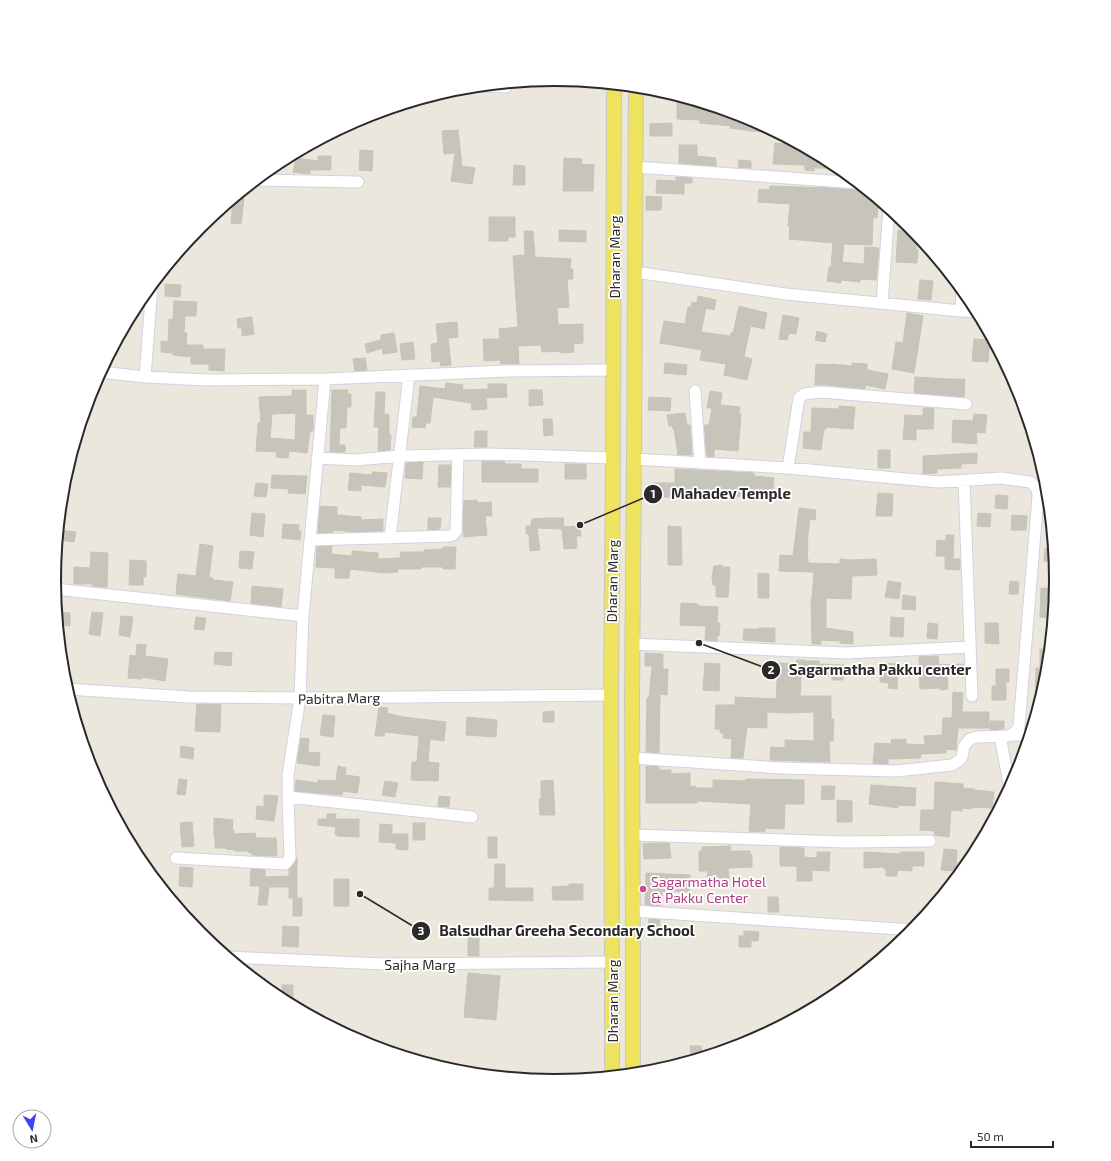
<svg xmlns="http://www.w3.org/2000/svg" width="1111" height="1161" font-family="'Exo 2',sans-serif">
	<rect width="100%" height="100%" fill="#ece7dc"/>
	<path fill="#c7c4bb" stroke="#c7c3b5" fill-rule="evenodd" d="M677 102 703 104 720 109V114L748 117 778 133 751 131 730 128 731 126 700 123V120L677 119Z
		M672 123V136H650V124Z
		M458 130 462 166 475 168 472 184 451 181 455 153 444 154 442 131Z
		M775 143 800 145 834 164 839 168H814V171L805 170V165L773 164Z
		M679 145H697V156L716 158V166L679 163Z
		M360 150 373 151 372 171 359 170Z
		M318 156H331V170H310V174L293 172 296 158 318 161Z
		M564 158 582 159 581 164 594 165 593 191H563Z
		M739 160 751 161V168L738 167Z
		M514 165 525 166V185H513Z
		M676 177 692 178V183H684V194L656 193 657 180 676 181Z
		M770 186 829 188 868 191 879 200 877 218 873 217 872 245 844 244 842 262 864 264 865 247 879 248 876 280 860 279V282L841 280V283L827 281 829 267H831L833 243 789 239 790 227 788 226 790 204 758 202 759 189 769 190Z
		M646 196 662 197 661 210H646Z
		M236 197 244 198 241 224 231 223 233 199Z
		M489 217H515V237H508V241H489Z
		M559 230 586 231V242L559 241Z
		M898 230 915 232 917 234 916 249 918 250 917 263 896 262Z
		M524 231H533L535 257 571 259 570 269H573V279H567L569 307 557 308 558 325 583 324V343L573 344 574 352 560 353V351L542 352 541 345 518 346 519 364H501L500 360 484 361 483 339H500L499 329 518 327 513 256 525 255Z
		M920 280 933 281 931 300 918 299Z
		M165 284 181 285 180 297 165 296Z
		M698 296 716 300 714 310 706 308 701 332 730 336 731 333H733L739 306 767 313 764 329 751 326 750 328 744 357 752 359 747 380 724 375 726 364 700 360 702 350 660 343 664 321 685 324 688 307H691L692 302 697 303Z
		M174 301 197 302 196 316H185L184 333H187L186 345H203V349H225L224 371 209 370V364H191V357L173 355V353L161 352V341L168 342 169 319 173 320Z
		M907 313 923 316 914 373 892 369 896 342 903 343Z
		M783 315 799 318 796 334 789 333 787 340 779 339Z
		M252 317 254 334 242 336V328H238L237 319Z
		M457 322 458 337 448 338 451 365 441 366 440 361 432 362 431 344 438 343 436 324Z
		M817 331 827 334 825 342 815 340Z
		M394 333 397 352 383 354 382 348 367 353 365 344 381 340V335Z
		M974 339 990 340 988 362 972 361Z
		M413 342 415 359 402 360 400 344Z
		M365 358 367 370 355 371 353 359Z
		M665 363 687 365 686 375 664 373Z
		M852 363 867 364V370L888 374 885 389 865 385V389L828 385H815L816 364 831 365 832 364 852 366Z
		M915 377 950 379H965L964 397 914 393Z
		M446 383 463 385 462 390 488 389V384H506L507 397 486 398 487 409 472 410 471 403 433 397 430 423H426L425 428 412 427 413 417H417L420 386 445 389Z
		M292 390H306V415H313V431H310L307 453 289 451 288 458 276 457 277 452 256 451 258 423H261L259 397 292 396ZM296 413 295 440 270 438 272 414Z
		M332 390H348L347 394H351V407H347L346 428H340L339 445H345V452H330Z
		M529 390H542L543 405 529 406Z
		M710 391 722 393 720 405 740 407 739 414H741L738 451 714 449V457L707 456 704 425H709L712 408H707Z
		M376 392H385L384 414 389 415V434L391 435 390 450 378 451 379 427H374Z
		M649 397 671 398 670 411 648 410Z
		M839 406 855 407 853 429 826 427V429H824L821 450 803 448 804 432H811L812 408 839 409Z
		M923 408H934L933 429H916V440L903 439 905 415 923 416Z
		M685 413 687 425H690L692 455H678L674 429H673L672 426H669L667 415Z
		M974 414 987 415 985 433 976 432 977 444 952 442 953 420 973 421Z
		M543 419H552L553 435 544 436Z
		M475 431H487V447H474Z
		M878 450H890V468H878Z
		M977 453V463L961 464V468L937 469V473L923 474V456Z
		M482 461 505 462V464H521V469H538V482H482Z
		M423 462 422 479 405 478 406 463Z
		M565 464H586V479H565Z
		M439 465H451L450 487H438Z
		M675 469 754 473V476L774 478 772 498 753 496 734 497V498L664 497V494H652V483H675Z
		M372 472 387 473 385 487 361 485V491L348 490 350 473 372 475Z
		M272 475 307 476 305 494 288 493 289 489 271 488Z
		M256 483 268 484 266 497 254 496Z
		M878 493 893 494 892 516H876Z
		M996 495 1008 496 1007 509 995 508Z
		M477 500V503L491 502 492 516H485L487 535 464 537 463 524 464 501Z
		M320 506 337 507V515L361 517V520L383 519V531L357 532 333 530V532L318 533Z
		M799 508 816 510 815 520 810 519 807 542H808L807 558H808V563L840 564V559L851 560 876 559 877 575 852 576 851 599 826 598V628L853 632V644L840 643V641L821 640V644H812L811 599H812L814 572 779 571 780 555 793 556Z
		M252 513 265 514 263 537 250 535Z
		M978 513 991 514 990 527 977 526Z
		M1012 515 1027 516 1026 530H1011Z
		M428 518H441L440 529 428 530Z
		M546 518H564L563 527 580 526 581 536H576L577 548 564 549 562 529 537 528 540 550 530 551 529 534H526V526H531L532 519Z
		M283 524 299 525 298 531H301L300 540 282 538Z
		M668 526 681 527 682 565H668Z
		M59 530 76 532 74 542 58 540Z
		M946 535H954L953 559H960V570L945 569V556H936L937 540 946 541Z
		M200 544 213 546 209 577 213 578V580L233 582 230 601 176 594 178 574 196 576Z
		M332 546 331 554 352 556V551L378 553V559L400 558 401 552H424V550L443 549V547H456L455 569H443V567H421V569H398V572L385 573 350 569 349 578H335V568L316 567 317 547Z
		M1045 548 1054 549 1055 562 1044 561Z
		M240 551 254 552 252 569 239 568Z
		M91 552 108 553 107 587 92 586 93 584H74V567L90 568Z
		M130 560 146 561V577H143V585H129Z
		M722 565V567H730L728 597H716V585H713L712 577 714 566Z
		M758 573 769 574V598H758Z
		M888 581 901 583 899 599 885 597Z
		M1010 581 1019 582 1018 594H1009Z
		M252 586 283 589 281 607 251 603Z
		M1041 588 1056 589 1053 618 1040 617Z
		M903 595 916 597 915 610 902 609Z
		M681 603 698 604V606L718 607 717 623H720L719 636H717V641L705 640 706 626 680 625Z
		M57 612 70 613V626L58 625Z
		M92 612 103 613 100 636 89 634Z
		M121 616 133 617 130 637 119 635Z
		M196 617 206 618 204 630 194 629Z
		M891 617 904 618 903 637 890 636Z
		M928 623 938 624 937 639 927 638Z
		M985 623H998L999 644 985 643Z
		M759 628H775V642L743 640 744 629H759Z
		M137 644 146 645 145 656 168 659 165 681 142 677V679L128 678 130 655 136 656Z
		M1040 649H1046L1048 668 1047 679 1038 710H1035L1036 668H1040Z
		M215 652 232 653 231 666 214 664Z
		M645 653 663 654V669H668L667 695 660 694 659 753 646 752 647 698H649L652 666H645Z
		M938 656 939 665 963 664V674L947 675 948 689 940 690V688L920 689 919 657Z
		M797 660H805V661H819V664L844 665 843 680H832V676H801L800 696H831V719H834L833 741H829L830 762 770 760 771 747 785 748V740L814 741V712L787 713 767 712V728L747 727 743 758H731L732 739 723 738 724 733H720V729H715L716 705H735V697L776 699 778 663 796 664Z
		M705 663 720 664 719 691 703 690Z
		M881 663 898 664 897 689 888 688 889 683 880 682Z
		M996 669H1009V682H1006V700H992V686H996Z
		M953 692 963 693 962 712H989V728H958L956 750 946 749V753L921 754 920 758 888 759V764L873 763 875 743 892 744 891 740 906 739V744L925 745 924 736 942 735 943 718H952Z
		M197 704H221L220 732 195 731Z
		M379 707 388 708 387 713 403 717 446 722 444 741 430 739 428 762 439 763 438 781 411 780 412 762H417L419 736 385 732 384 736H375Z
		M554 711V722H543V712Z
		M323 715 335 716 333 737 320 735Z
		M467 717 497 720 496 737 466 735Z
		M990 721H1004V729L990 730Z
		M301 738 309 739 308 752 320 753 319 766 297 763Z
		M181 746 194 748 193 759 180 757Z
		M338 766 346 768 345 775 360 777 357 793 343 791 342 795 295 791 296 780 318 783V780L336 781Z
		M646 766 659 767V770H671V774L690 773V787L696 786V788H713V780L746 781V779L804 780V804H785L784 829 765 828V832L749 831 751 804 697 801V803H646Z
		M179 779 187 780 185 795 177 794Z
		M553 780 555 815H540L539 799H541V781Z
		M385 781 398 783 395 797 382 795Z
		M935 782 963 784V788L974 789V790L994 792 992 808 972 807V809L962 808V811L951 810 949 837 934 835 935 831 920 830 921 810H934Z
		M871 785 916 788 915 806 898 805V808L869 804Z
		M822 786H835L834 800 821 799Z
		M264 795 278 796 274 821 256 819 257 806 264 807Z
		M439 796 450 797 449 807 438 806Z
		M837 800 852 801V822H837Z
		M327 814H336L335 819H359V837L338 836 335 834 336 827 318 825V819H327Z
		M214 818 233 820 232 830H234V834L255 833 256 838H276L277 856 252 855V853H249L248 851H235V850L226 849V848H215V837H214Z
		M192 822 194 846 182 847 180 823Z
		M413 823H425V840H413Z
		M380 824 392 825V834H408V850L396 849V843L379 842Z
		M488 837H497V858H488Z
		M655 843H669L671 858 644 859 643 844Z
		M731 846 730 851H750V854L752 855V867L728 868 729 878H719V877H707L708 871H699V851H702V847Z
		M780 847 804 848V857L817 858V852H830L829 871 812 870V881H797V866H780Z
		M944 849 957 850 956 871 941 870Z
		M864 852 900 854V852H924V866H912V871L897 870V876H886V869H884V867L864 868Z
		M297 857V898H302V916H293V898H289V887H269L267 905H258L260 886H250L251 869 265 870V877L289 876V869L295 862Z
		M495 864H505V888H533V901L489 900V888H494Z
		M180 867 193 868 192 887 179 886Z
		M646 873 690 875 689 892 662 891 661 906 645 905Z
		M334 879H349V906H334Z
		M569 884H583V900H553L552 887 569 886Z
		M768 897H778L779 912H768Z
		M649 919 660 920 659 929H648Z
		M283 926 299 927 298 947 282 946Z
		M744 931 759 932 758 941H751V947H739V936H744Z
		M468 937H479V956H468Z
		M468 973 500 976 496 1020 464 1017Z
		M282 985H293V1006L282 1000Z
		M690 1046H701L702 1057 691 1058Z"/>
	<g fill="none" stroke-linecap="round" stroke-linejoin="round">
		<g stroke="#d1d2e2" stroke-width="13">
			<path id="minor" d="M483 86 506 87
				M635 167 858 183
				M257 180 358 182
				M635 272 786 294 961 311 978 312
				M882 303 889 209
				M961 311 962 289
				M101 372 145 377 208 380 325 379 506 371 613 370
				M145 377 152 286
				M695 391 700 463
				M317 458 356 460 400 456 490 454 613 458
				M788 468 799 398 804 394 821 392 966 404
				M964 480 972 696
				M390 538 409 375
				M310 540 449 536 453 535 456 531 458 455
				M55 589 303 616
				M632 644 846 653 970 647
				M67 689 189 697 300 698 611 695
				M1012 735H1030
				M1000 736 1010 789
				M632 758 781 768 896 771 952 765 960 760 962 757 964 746 970 739 977 737 1008 736C1013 734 1017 732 1019 726L1038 496 1037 488 1030 482 1001 478 938 482 788 468 634 459
				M288 797 472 817
				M633 835 845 842 930 841
				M176 858 285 864 290 858 288 797V775L300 698 303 616 325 379
				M633 911 914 930
				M228 957 384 964 612 962"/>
		</g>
		<g stroke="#c8c8c8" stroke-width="16">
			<path id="major" d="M633 1074V963L632 696 634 459 636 87
				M612 1076V962L611 695 613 458 614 85"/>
		</g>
		<use href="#minor" stroke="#fff" stroke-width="11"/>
		<use href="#major" stroke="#eee35e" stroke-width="14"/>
	</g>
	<circle fill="#d1479c" stroke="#fff" stroke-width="1.5" cx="643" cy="889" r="4"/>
	<g text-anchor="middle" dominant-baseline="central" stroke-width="3.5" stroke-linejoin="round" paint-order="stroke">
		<g font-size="14" fill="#2a2a2a" stroke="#fff">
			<text transform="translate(614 257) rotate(-90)">Dharan Marg</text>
			<text transform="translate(612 581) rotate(-89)">Dharan Marg</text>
			<text transform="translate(339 698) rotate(-1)">Pabitra Marg</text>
			<text x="420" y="964">Sajha Marg</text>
			<text transform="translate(612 1001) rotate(-90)">Dharan Marg</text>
		</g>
		<g font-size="14" fill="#b23c85" stroke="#fff" text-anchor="start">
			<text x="651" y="881">Sagarmatha Hotel<tspan x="651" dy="16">&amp; Pakku Center</tspan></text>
		</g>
	</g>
	<path d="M0 0H1111V1161H0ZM61 580a494 494 0 1 1 988 0a494 494 0 1 1-988 0Z" fill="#fff" fill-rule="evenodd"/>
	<path fill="none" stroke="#2a2a2a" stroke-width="2" d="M61 580a494 494 0 1 1 988 0a494 494 0 1 1-988 0Z"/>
	<path fill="none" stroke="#2a2a2a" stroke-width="1.5" d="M580 525L653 494M699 643L771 670M360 894L421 931"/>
	<g fill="#2a2a2a" stroke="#fff" stroke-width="1.5">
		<circle cx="580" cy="525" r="4"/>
		<circle cx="699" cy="643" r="4"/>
		<circle cx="360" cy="894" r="4"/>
		<circle cx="653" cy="494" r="10"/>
		<circle cx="771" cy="670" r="10"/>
		<circle cx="421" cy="931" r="10"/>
	</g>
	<g font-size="12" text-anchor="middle" font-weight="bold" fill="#fff">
		<text x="653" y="498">1</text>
		<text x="771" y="674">2</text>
		<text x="421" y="935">3</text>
	</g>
	<g font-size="15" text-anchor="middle" font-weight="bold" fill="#2a2a2a" stroke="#fff" stroke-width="3.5" stroke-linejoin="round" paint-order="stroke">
		<text x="731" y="499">Mahadev Temple</text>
		<text x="880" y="675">Sagarmatha Pakku center</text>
		<text x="567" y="936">Balsudhar Greeha Secondary School</text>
	</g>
	<g transform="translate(32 1129) rotate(170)"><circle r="19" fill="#ffffff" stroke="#aaaaaa"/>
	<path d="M0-3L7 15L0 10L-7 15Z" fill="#3e43f7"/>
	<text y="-6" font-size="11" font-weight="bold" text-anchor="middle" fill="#2a2a2a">N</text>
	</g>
	<path d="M971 1141v6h82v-6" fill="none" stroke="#2a2a2a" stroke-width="2"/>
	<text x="977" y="1141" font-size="12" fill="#2a2a2a" stroke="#ffffff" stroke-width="3" paint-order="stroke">50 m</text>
</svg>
